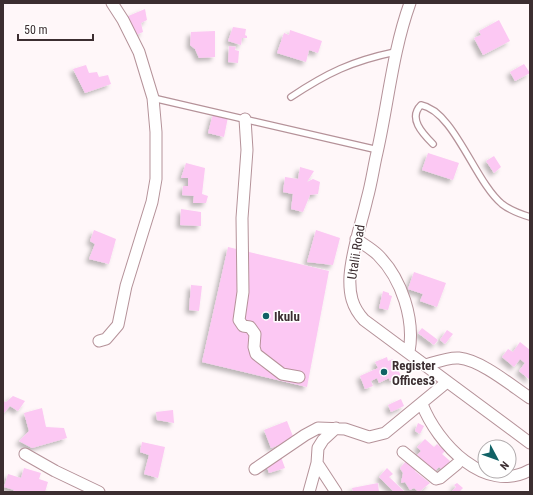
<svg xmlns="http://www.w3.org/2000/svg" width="533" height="495" font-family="'Roboto Condensed',sans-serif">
	<defs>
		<filter id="shadow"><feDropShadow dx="-3.5" dy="3.5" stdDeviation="2" flood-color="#0004"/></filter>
	</defs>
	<rect width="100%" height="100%" fill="#fff7f9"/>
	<path fill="#fcc8f3" filter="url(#shadow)" d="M145 9 147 20 141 23 143 32 136 35 126 17Z
		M499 20 510 41 483 55 474 38 481 35 479 31Z
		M233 27 246 29 245 35 247 36V38H242L241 45 228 41Z
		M290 30 322 41 318 53 309 50 306 62 277 53 284 33 289 35Z
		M215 31V57L199 58 195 49 190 45 191 32Z
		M229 46 236 47 235 50 239 51 238 63 228 62Z
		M524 64 530 73 515 81 510 72Z
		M86 65 89 73 97 72 99 77 108 75 111 84 85 93 73 69Z
		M213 114 228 117 224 137 208 133Z
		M428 153 459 163 453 180 422 170Z
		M494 156 501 167 494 173 486 161Z
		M186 163 205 168 202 194 208 196 206 203H193L194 196 182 195 183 186H188V178H181Z
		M300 167 314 171 307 182 313 179 320 182 318 194 310 195 303 212 291 209 293 194 283 192 285 177 298 179Z
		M181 209 201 212V226L180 225Z
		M94 230 116 239 109 264 89 259 95 244 90 241Z
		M316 230 340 238 333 265 307 262Z
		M228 247 329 271 307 387 202 362Z
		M414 272 446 283 437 307 420 301 423 294 408 289Z
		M191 285 202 286 199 311 189 310Z
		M383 291 389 293V295L392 296 388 310 379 308Z
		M422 328 438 340 434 345 418 333Z
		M447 330 453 334 445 344 440 340Z
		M520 342 530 350V380L519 371 525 363 520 359 514 367 502 357 508 349 513 352Z
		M387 357 388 361 393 359 401 376 390 381 389 378 379 383 377 378 371 381 373 386 365 389 360 376 378 368 375 362Z
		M13 396 25 401 18 411 10 406 3 414V401L6 402Z
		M401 399 404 406 391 412 388 405Z
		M42 408 46 427 64 428 67 438 32 448 19 441 29 431 24 413Z
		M173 410 174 423 157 420 156 412Z
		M287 421 294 439 271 448 264 430Z
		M418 423 424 426 420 434 415 431Z
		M425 439 434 447 437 444 445 451 442 454 450 461 443 470 439 467 435 471 417 455 421 451 417 447Z
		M142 442 165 447 158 478 144 474 149 455 140 452Z
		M281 457 285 468 269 473 265 462Z
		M407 460 416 468 415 471 430 483 419 492 414 488 410 490 405 482 401 483 403 473 400 468Z
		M24 468 41 473 39 479 48 482 45 492H13L14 490 4 487 8 474 21 478Z
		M387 468 393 474 389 477 405 492H394L379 477Z
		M378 483 379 492H353L352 488Z
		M457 483 463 488 459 492H451L456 487 454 485Z"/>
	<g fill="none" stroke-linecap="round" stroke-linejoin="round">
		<g stroke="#b59299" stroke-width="8">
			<path id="lane" d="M291 97C327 73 352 61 395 52
				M153 98 378 150
				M433 144C422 133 408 118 421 105 454 111 475 182 502 204 511 211 520 214 530 217"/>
		</g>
		<g stroke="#b59299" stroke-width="13">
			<path id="street" d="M410 3C392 53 388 106 376 157 373 171 371 185 367 199 361 225 352 249 350 276 349 294 352 307 364 320L530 443
				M245 119 247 150 242 218 243 292 239 320 243 326 250 327 255 334 254 347 256 354 282 374 299 377
				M356 239C363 244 372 249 378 255 402 279 415 320 409 352
				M99 341 106 339 118 325 126 286 152 202 156 179V132L153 98 139 52 123 20 112 3
				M426 365C436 362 449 357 459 358 481 360 512 386 530 398
				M422 404C437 443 485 495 530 470
				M403 452 436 479 440 478 457 464
				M25 454 55 471 99 492
				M317 463 336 492
				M255 469 305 435 318 428 345 429 369 437 385 433 447 382
				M309 492 317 463 318 448 323 440 336 428"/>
		</g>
		<use href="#lane" stroke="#fff" stroke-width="5.5"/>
		<use href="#street" stroke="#fff" stroke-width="11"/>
	</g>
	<g fill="#116266" stroke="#fff" stroke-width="1.5">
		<circle cx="266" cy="316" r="4"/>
		<circle cx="384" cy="372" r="4"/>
	</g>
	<g text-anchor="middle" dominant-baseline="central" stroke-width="3" stroke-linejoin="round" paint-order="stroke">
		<g font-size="13" fill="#3c2e31" stroke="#fff">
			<text transform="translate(356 252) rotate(-81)">Utalii Road</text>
		</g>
		<g font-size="13" font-weight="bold" fill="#3c2e31" stroke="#fff" text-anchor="start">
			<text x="274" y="316">Ikulu</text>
			<text x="392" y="365">Register<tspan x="392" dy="15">Offices3</tspan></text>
		</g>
	</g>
	<rect width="533" height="495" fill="none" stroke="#3c2e31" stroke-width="8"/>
	<g transform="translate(497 459) rotate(131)"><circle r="19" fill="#ffffff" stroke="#b1abad"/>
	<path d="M0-3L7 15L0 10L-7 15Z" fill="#116266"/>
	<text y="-6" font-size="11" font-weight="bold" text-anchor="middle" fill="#3c2e31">N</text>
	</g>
	<path d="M18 34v6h75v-6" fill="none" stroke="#3c2e31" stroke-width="2"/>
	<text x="24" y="34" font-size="12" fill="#3c2e31" stroke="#ffffff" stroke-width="3" paint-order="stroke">50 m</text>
</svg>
